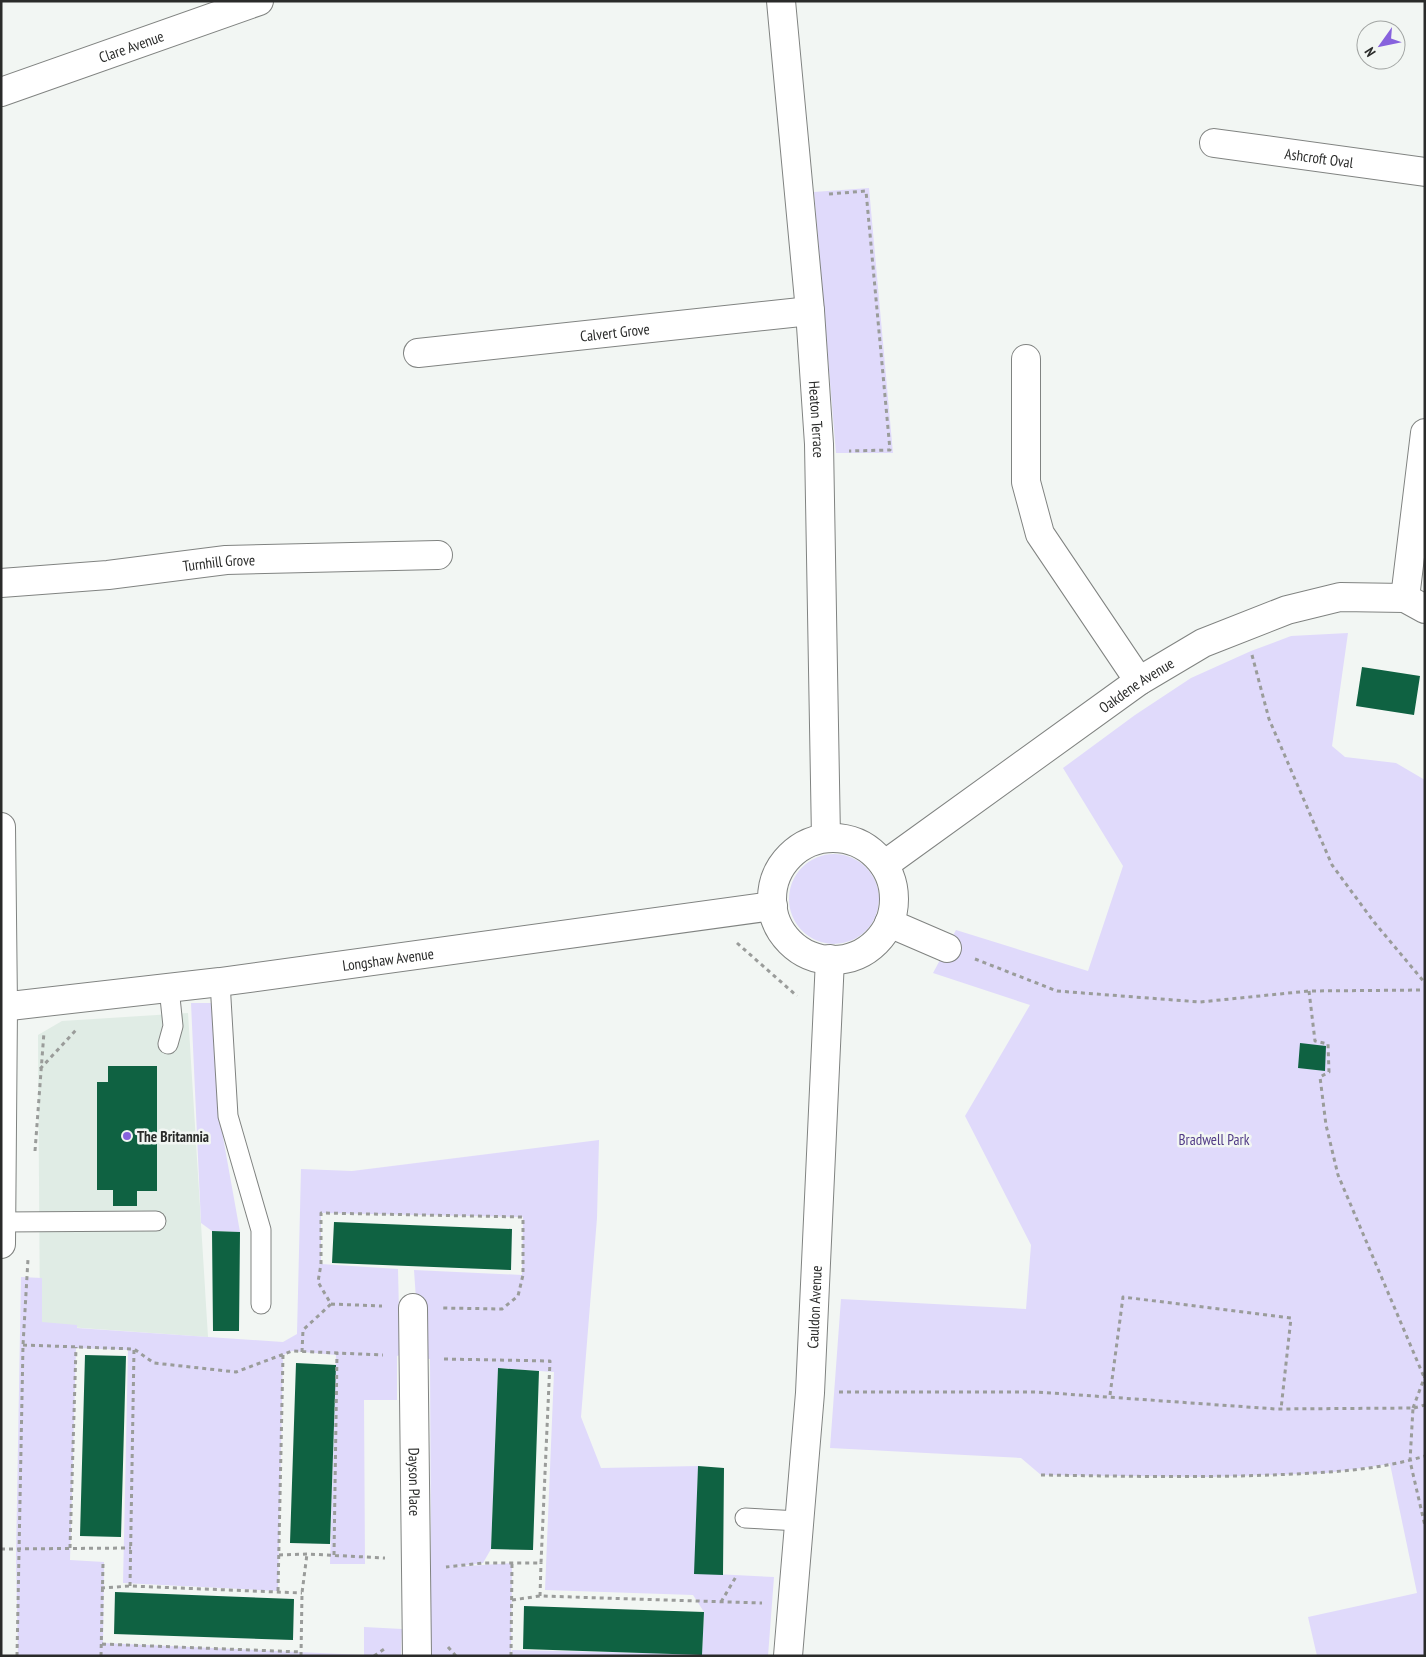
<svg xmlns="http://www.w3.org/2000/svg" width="1426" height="1657" font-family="'PT Sans Narrow',sans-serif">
	<rect width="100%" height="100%" fill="#f2f6f3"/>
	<path fill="#e0ece5" d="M188 1013 208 1337 40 1325 38 1035 62 1021Z"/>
	<path fill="#e0dafb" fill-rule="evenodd" d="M869 188 893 453H836L814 192Z
		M1348 633 1332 746 1345 757 1396 763 1425 780V1655L1422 1656H1317L1308 1617 1417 1593 1390 1464 1326 1473 1210 1477 1041 1475 1021 1458 830 1448 841 1299 1026 1309 1031 1245 965 1116 1030 1005 933 973 956 930 1088 971 1123 866 1063 768 1135 715 1191 678 1251 651 1291 636Z
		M789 899a45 45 0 1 1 90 0a45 45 0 1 1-90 0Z
		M191 1003H215L221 1126 240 1232 212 1231 201 1223Z
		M599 1140 597 1218 581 1417 601 1468 698 1466 695 1573 774 1577 768 1656H431L429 1629 431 1568 430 1359 420 1358 414 1270 522 1275 523 1217 321 1213V1264L398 1269 400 1355 397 1356V1400H364L365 1564H330L336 1355 292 1351 283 1355 278 1591 123 1583 128 1350 76 1348 70 1560 104 1562 103 1643 364 1655V1627L402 1629 401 1656H18L16 1556 21 1277 42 1278V1322L77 1325V1328L283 1342 297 1334 301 1169 352 1171ZM498 1368 554 1372 545 1590 693 1595 704 1612 702 1654 512 1650 511 1655 512 1563 451 1567 483 1563 491 1549Z"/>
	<path fill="#0f6242" d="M1362 667 1420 676 1414 715 1356 706Z
		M1300 1043 1326 1046 1325 1071 1298 1068Z
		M108 1066H157V1191H137V1206H113V1190H97V1082H108Z
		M334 1222 512 1229 511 1270 332 1263Z
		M212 1231 240 1232 239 1331H213Z
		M85 1355 126 1356 121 1537 80 1536Z
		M296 1363 336 1365 330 1544 290 1543Z
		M498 1368 539 1371 533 1550 491 1549Z
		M698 1466 724 1468 723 1575 694 1574Z
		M115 1592 294 1599 293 1640 114 1634Z
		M524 1606 704 1612 702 1655 523 1649Z"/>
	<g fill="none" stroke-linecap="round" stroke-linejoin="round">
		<g stroke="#808381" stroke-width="21">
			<path id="lane" d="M220 982 228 1116 261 1230V1304
				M168 1044 173 1026 169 988
				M1 1222 156 1221
				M745 1518 799 1521"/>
		</g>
		<g stroke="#808381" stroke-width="30">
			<g id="street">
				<path id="s1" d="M781 1 810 311 819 444 826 838"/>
				<path id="s2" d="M1214 143 1425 172"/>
				<path id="s3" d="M418 353 810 311"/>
				<path d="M1026 359V482L1040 534 1139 681"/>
				<path id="s4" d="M1 583 108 575 226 560 438 555"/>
				<path d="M1405 598 1425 433"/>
				<circle cx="833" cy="899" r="61"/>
				<path id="s5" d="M884 865 1139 681 1203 643 1287 610 1340 597 1405 598 1425 609"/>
				<path d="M889 923 947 948"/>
				<path id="s6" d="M1 1007 220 982 773 906"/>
				<path id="s7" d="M413 1308 417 1656"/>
				<path id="s8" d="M788 1656 810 1393 830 959"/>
			</g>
		</g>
		<g stroke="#808381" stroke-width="30">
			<g id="secondary">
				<path id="s9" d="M1 92 259 1"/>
				<path d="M1 827 3 1007 1 1244"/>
			</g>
		</g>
		<path stroke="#9a9c9a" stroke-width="3" stroke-dasharray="4 4" stroke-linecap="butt" d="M829 194 866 191 890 450 849 451
			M1252 655 1269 719 1332 865 1374 922 1425 983
			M737 943 797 996
			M975 959 1057 991 1200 1002 1309 991 1425 990
			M1309 991 1315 1041 1328 1044 1329 1072 1320 1077 1326 1125 1338 1175 1424 1377
			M40 1069 76 1030
			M35 1151 44 1032
			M331 1304 382 1306
			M23 1345 134 1349 154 1363 236 1372 292 1351 383 1355
			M302 1352 303 1330 331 1304 318 1282 321 1264V1213L523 1217V1275L518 1296 502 1309 443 1308
			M444 1359 550 1361 541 1563H483L446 1567
			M839 1392H1037L1276 1409 1413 1408 1410 1461 1425 1526
			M1110 1395 1123 1297 1291 1318 1281 1409
			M1413 1408 1425 1376
			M1414 1408 1425 1405
			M1041 1475C1117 1476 1194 1478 1270 1475 1321 1473 1376 1471 1425 1456
			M70 1548 76 1347
			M1 1549 131 1548
			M279 1555 307 1554 385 1558
			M334 1555 337 1352
			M130 1586 134 1349
			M101 1588 130 1586 302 1593
			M278 1591 283 1355
			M540 1596 541 1563
			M512 1600 540 1596 762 1603
			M721 1602 737 1575
			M102 1644 301 1652
			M448 1647 456 1656
			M17 1656 23 1345 28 1259
			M101 1656 103 1564
			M301 1656 302 1593 307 1554
			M374 1656 387 1647
			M511 1656 512 1563"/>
		<use href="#lane" stroke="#fff" stroke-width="19"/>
		<use href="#street" stroke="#fff" stroke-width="28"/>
		<use href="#secondary" stroke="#fff" stroke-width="28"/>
	</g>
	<circle fill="#8762dd" stroke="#f2f6f3" stroke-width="2" cx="127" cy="1136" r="5"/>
	<g text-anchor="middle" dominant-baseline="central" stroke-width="5" stroke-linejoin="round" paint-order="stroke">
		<g font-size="15" fill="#2a2b2a" stroke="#f2f6f3">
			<text stroke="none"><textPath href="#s9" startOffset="138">Clare Avenue</textPath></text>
			<text stroke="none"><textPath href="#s2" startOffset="106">Ashcroft Oval</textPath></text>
			<text stroke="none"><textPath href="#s3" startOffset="198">Calvert Grove</textPath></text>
			<text stroke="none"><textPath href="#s1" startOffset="420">Heaton Terrace</textPath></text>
			<text stroke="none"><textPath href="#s4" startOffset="219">Turnhill Grove</textPath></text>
			<text stroke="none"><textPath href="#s5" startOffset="310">Oakdene Avenue</textPath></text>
			<text stroke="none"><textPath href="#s6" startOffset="390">Longshaw Avenue</textPath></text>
			<text stroke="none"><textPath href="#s8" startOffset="350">Cauldon Avenue</textPath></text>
			<text stroke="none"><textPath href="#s7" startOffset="174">Dayson Place</textPath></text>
		</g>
		<g font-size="15" font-weight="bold" fill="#2a2b2a" stroke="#f2f6f3" text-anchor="start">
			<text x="137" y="1136">The Britannia</text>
		</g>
		<g font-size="15" fill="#523c87" stroke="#f2f6f3">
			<text x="1214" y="1139">Bradwell Park</text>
		</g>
	</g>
	<rect width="1426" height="1657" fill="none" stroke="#2a2b2a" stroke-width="5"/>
	<g transform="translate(1381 45) rotate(237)"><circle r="24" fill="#f2f6f3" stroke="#a2a5a3"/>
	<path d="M0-4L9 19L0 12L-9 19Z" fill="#8762dd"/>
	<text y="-8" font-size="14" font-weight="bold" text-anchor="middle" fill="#2a2b2a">N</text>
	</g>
</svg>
